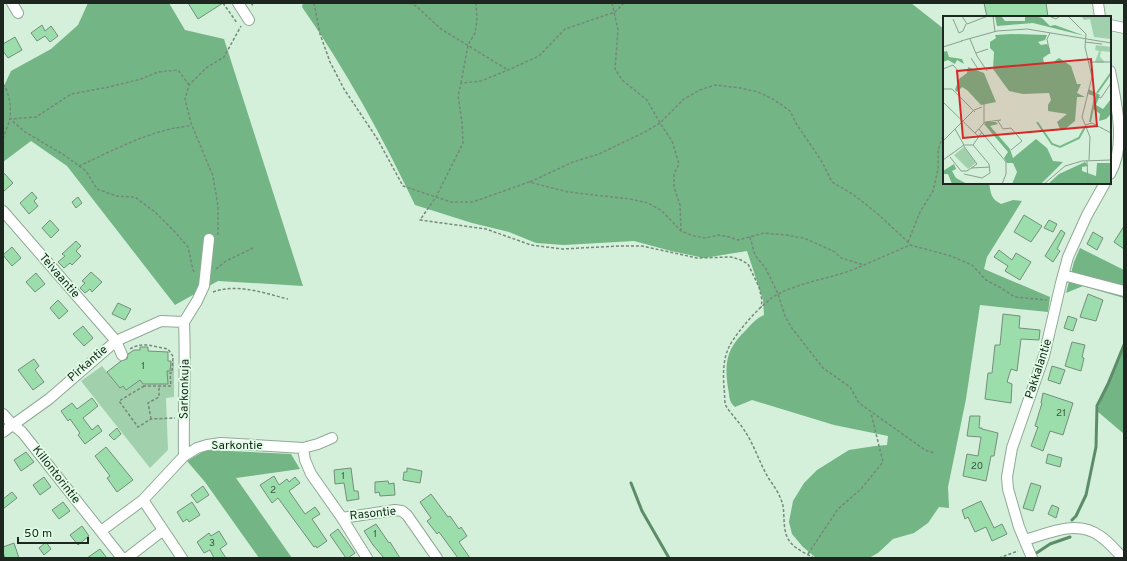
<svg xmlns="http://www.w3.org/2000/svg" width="1127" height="561" font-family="Overpass,sans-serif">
	<rect width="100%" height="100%" fill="#d4f0da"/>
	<path fill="#a1d1ac" d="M171 361H174V397L166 398 168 450 150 468 81 381 102 366 120 388 140 380 144 385 148 382 168 383 167 371H170Z"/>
	<path fill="#73b585" d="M88 3H169L185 30 224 39 303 286 218 281 175 305 67 166 31 141 3 162V88L11 71 51 49 78 25Z
		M303 3H911L944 29V183H989C991 194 991 199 1001 204L1013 200 1022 201 987 257 984 269 1050 297 1048 312 980 305 966 399 948 487 949 508 939 507 928 523 914 533 893 539 878 553 869 558H816L803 547 792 534 789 522 793 501 804 483 817 470 849 450 875 446 887 445 888 436 834 425 752 400 735 407C728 401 730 396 728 388 724 361 727 348 747 329 752 323 757 318 764 315L763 300 747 251 704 258 671 251 634 241 564 245 536 243 509 232 472 223 415 205C382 136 346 70 302 7Z
		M1080 248 1124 270V298L1083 286 1066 293 1074 262Z
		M1124 341V434L1097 411Z
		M206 450 291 454 300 469 236 478 292 558H259L205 482 187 461Z"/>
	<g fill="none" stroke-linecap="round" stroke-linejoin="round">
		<path stroke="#5c8d69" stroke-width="3" d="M631 483 642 511 669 558
			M1072 520 1076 516 1086 495 1096 447 1097 406 1108 384 1124 345
			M1035 554 1050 544 1070 537"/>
	</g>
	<path fill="#9bdeac" stroke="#748e7a" d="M188 3H223L198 19Z
		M984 3H1046L1048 17H987Z
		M42 25 45 31 51 26 58 36 50 42 45 36 37 41 31 33Z
		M15 37 22 50 8 58 3 51V44Z
		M3 172 13 183 3 192Z
		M32 192 37 198 34 201 38 206 29 214 20 203Z
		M78 197 82 203 76 208 72 202Z
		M1024 215 1042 226 1031 242 1014 232Z
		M50 220 59 230 51 238 42 228Z
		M1049 220 1057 224 1053 232 1044 228Z
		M1124 226V249L1114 242Z
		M1061 230 1065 233 1057 249 1060 251 1053 262 1045 256Z
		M1093 232 1103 238 1097 250 1087 244Z
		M76 241 81 246 76 251 81 256 72 265 70 263 64 268 58 262 65 256 62 254Z
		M12 247 21 258 12 266 3 255Z
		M999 250 1012 260 1016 253 1031 262 1020 280 1005 271 1008 266 994 257Z
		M91 272 102 282 92 292 90 289 85 293 80 288 85 283 82 281Z
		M36 273 45 284 35 292 26 282Z
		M1088 294 1103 300 1096 321 1080 317Z
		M58 300 68 311 59 319 50 308Z
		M118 303 131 309 125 320 112 314Z
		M1003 314 1020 316 1019 328 1040 330 1039 340 1021 339 1017 371 1011 369 1007 382 1012 384 1011 403 985 399 988 373H992L995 345H1000Z
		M1068 316 1077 319 1073 331 1064 328Z
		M83 326 93 338 84 346 73 334Z
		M1072 342 1085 345 1082 357 1084 358 1081 371 1065 366Z
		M140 347H148V351L168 352V361H171L170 371H167L168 384H143L140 380 126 390 123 386 120 388 107 372 121 361 127 359 128 354 134 350H140Z
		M34 359 39 366 35 370 44 382 33 390 18 370Z
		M1052 366 1065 370 1060 384 1048 380Z
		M1043 393 1073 403 1063 435 1050 431 1043 451 1031 446 1038 427 1035 426 1042 403H1041Z
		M92 398 98 406 83 418 92 430 98 425 102 431 85 444 78 435 80 433 70 419 68 421 61 411 72 403 77 409Z
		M970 416H980L979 428H982V429L998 433 994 456H991L986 481 963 476 967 454 978 456 981 437 967 436Z
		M117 428 121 434 114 440 109 435Z
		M106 447 133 480 117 492 107 478 110 476 95 456Z
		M26 452 34 462 21 471 14 460Z
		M1048 454 1062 458 1060 467 1046 463Z
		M351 468 354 491H358L359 499 347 501 344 483 335 484 334 470Z
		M407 468 422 471 420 483 403 480 404 472H407Z
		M274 476 279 485 287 479 289 482 295 477 300 483 289 491 305 514 315 507 320 514 312 519 327 541 317 548 316 546 314 547 278 498 272 503 260 485Z
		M44 477 51 487 40 495 33 485Z
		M388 481 389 484 394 483 395 495 380 496 379 492 375 493V482Z
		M1031 483 1041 486 1033 511 1023 508Z
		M203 486 209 495 197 503 191 495Z
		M12 492 17 498 3 509V499Z
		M431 494 448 517 450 516 459 529 461 527 467 536 459 542 470 558H458L439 532 437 534 427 521 431 518 420 502Z
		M981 501 994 528 1002 524 1007 534 992 541 986 527 975 532 968 517 965 519 962 510Z
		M63 502 70 511 59 519 52 510Z
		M192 502 200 515 189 522 187 519 183 522 177 512Z
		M1052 505 1059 508 1056 518 1048 514Z
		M376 524 389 543 390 542 400 558H384L373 545 364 531Z
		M82 526 89 536 78 545 70 535Z
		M338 529 355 553 348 558H346L330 535Z
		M219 531 227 544 220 549 226 558H214L210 550 204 553 197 542 209 533 211 536Z
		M46 542 51 549 44 555 39 548Z
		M14 543 19 558H5L3 552V547Z
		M100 549 107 558H87Z"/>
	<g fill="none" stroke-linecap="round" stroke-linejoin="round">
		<g stroke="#8fa995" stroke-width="12">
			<path id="minor" d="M12 3 18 13
				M238 3 249 20
				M1098 3 1100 17
				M1110 25 1124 28
				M1110 71C1116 103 1127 144 1110 174
				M3 211 116 341 122 355
				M1063 275 1124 291
				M184 322 197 301 204 286 209 239
				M3 414 12 424 22 432 122 558
				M3 432 49 399 116 341 161 321 184 322
				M303 448 305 460 311 474 342 518 395 510 402 511 407 515 437 558
				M184 456C183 411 186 367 184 322
				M143 500 182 558
				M342 518 367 558
				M101 531 143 500 184 456 197 448 207 445 221 443 303 448 318 444 332 438
				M1025 540C1049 533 1077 519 1100 536 1109 542 1116 551 1123 558
				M127 558 162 531
				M1032 558 1019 527 1008 489 1007 477 1012 448 1044 356 1061 283 1068 257 1087 215 1105 183"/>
		</g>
		<path stroke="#758879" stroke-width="1.5" stroke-dasharray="3 2" stroke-linecap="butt" d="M223 3 237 23
			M251 3 254 7
			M314 3 320 34 330 62 344 89 378 140 403 186 451 202H473L529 182 568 192 630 199 648 203 662 211 681 231 694 236 706 238 718 235 729 237 738 240 764 233 785 235 804 238 835 252 841 258 864 265 910 245 951 256 972 265 986 280 1001 288 1015 297 1047 300
			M409 3 416 6 441 29 508 70
			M612 3 618 30 615 69 622 80 647 100 660 123 672 141 679 164 674 174V187L680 205 681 231
			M624 3 615 12 565 29 539 56 508 70 481 81 461 83 458 96 462 122 463 143 436 197 420 220 486 229 531 245 562 249 620 246H642L697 258 731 257 741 260 748 264 759 287 762 300 761 308
			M461 83 468 45 475 33 477 20 476 3
			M3 84C10 94 11 106 10 119L25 132 64 155 86 171 97 189 116 196 135 197 155 212 175 232 188 247 193 270 195 273
			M3 139 10 119 36 117 71 94 109 87 141 79 158 72 178 70 189 85
			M79 166C112 151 154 128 191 126
			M530 182 573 162 599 154 645 132 660 123 684 99 700 90 715 85 740 88 758 92 773 99 790 111 797 125 821 160 832 182 854 195 879 215 908 242 910 245
			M218 235V206L213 176 191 123 185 99 189 85 206 68 224 57 241 26
			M750 237 755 255 766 269 778 294 785 316 791 327 823 368 850 387 859 403 925 450 934 453
			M908 242 920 212 933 191 938 169V150L944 133
			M216 269 226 261 253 248
			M213 292C238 283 263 293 288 299
			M130 349C142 341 155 347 168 349L174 358
			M144 385V386H171L170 373H172L173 357
			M144 386 119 401 138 427 151 419 175 418
			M151 419 148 403 159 397V386
			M808 554 838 509 861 489 883 462 871 413
			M814 558C807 554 797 550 791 543 782 533 785 518 783 506 781 496 774 486 769 479 760 464 755 447 746 433 741 424 731 414 726 406 724 402 725 393 724 388 723 375 723 359 729 347 737 331 763 302 778 294 806 280 837 278 864 265
			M999 558 1018 551"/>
		<use href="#minor" stroke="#fff" stroke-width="10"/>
	</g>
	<g text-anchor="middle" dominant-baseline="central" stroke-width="3.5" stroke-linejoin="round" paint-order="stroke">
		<g font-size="10" fill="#3c5542">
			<text x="143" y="366">1</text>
			<text x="1061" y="413">21</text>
			<text x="977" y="466">20</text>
			<text x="343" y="476">1</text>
			<text x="273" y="490">2</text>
			<text x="375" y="534">1</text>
			<text x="212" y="543">3</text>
		</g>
		<g font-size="12" fill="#1d271f" stroke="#e1fee7">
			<text transform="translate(59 276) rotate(49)">Teivaantie</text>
			<text transform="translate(88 364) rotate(-41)">Pirkantie</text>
			<text transform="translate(1039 369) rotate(-72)">Pakkalantie</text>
			<text transform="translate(185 389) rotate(-89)">Sarkonkuja</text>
			<text x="237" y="446">Sarkontie</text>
			<text transform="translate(56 475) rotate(52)">Killontorintie</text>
			<text transform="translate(373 514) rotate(-6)">Rasontie</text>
		</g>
	</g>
	<g transform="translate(943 16)">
		<rect width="168" height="168" fill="#d4f0da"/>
		<path d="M138 0H168V23L151 21 147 3 141 4ZM153 29 168 31V36L158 35 157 41 162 46 159 47 152 46 156 35 152 34ZM21 131 33 147 25 153 11 139Z" fill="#a1d1ac"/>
		<path d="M52 0H58L62 5H82V0H92L99 2 107 10 112 9 142 20 90 7 54 10ZM69 18 104 19 102 24 95 26 98 29 104 28 107 33V37L100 42 101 47H109L116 42 128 50 134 68H138L134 77 142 81H134L132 105 122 113H117L114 106 124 98 105 95V89L108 84 106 77 80 78 66 75 50 53 51 36 47 32V26L53 22 52 19ZM4 35 6 41 19 43 21 48 14 44 12 48 5 44 0 46V36ZM25 51 41 57 53 86 38 89 24 74 19 71 14 76 12 74 16 63 24 57ZM145 73 157 79 153 89 160 93 168 83V98L163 103 156 105 157 98 149 92 153 79 146 78ZM43 106H53L55 108 47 110 67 133 70 142 93 123 104 132 110 145 120 146 98 168H69L74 156 70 147H64L61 142 65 136 41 108ZM142 146 145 150 139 151V155L153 160 154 147H168V167L105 168 116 158ZM11 148 13 153 9 155 13 162 24 168H9L5 158H0V155Z" fill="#73b585"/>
		<path fill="none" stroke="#77b989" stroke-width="2" d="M154 77 168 57M94 106 109 128 117 131 136 122 142 111M147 106 152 81"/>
		<path fill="none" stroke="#8ba08f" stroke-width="1" d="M19 0 24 8 45 0M50 0 52 16M106 0 113 3 117 0M125 0 143 18 142 31 149 61 139 101 147 121 146 144M10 3 16 17 20 15 23 8M107 17 104 23 107 38M27 23 34 40 44 55M18 25 54 15 84 13 168 27M142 26 159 28M0 31 19 25M33 37 45 33M28 42 35 53M145 46H168M0 53 10 49 16 56M0 73H9L32 96M144 77 158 82 168 67M0 86 35 120M55 105 60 113 68 112 79 125 68 134M41 107V81M142 109 149 107 168 117M12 113 21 129M36 113 63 146V158L59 168M32 117 42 106 58 104M0 125 31 94 39 91M7 141 18 155H24L34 148 20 129M0 144 21 129H30M144 145 145 168M28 152 47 151M21 158 39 162 47 157 46 148 30 129 39 116M101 168 122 150 139 145 168 144"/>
		<path fill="#d62828" fill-opacity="0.15" stroke="#d62828" stroke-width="2" d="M148 43 154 110 20 122 14 55Z"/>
		<rect width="168" height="168" fill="none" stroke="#1d271f" stroke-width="2"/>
	</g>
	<rect width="1127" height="561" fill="none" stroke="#1d271f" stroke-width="8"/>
	<path d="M18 537v6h70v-6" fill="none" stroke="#1d271f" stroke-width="2"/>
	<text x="24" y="537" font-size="12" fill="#1d271f" stroke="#e1fee7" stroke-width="3" paint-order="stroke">50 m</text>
</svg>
